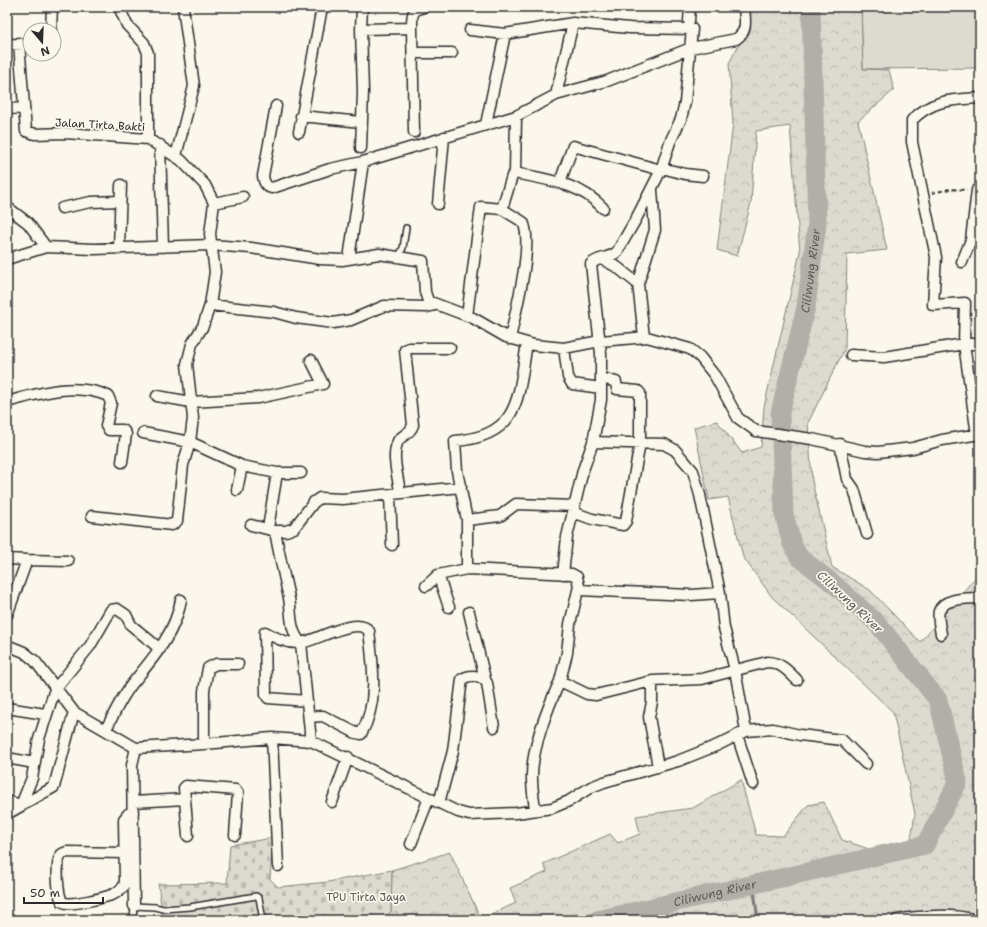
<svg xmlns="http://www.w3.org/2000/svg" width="987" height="927" font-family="'Shantell Sans',sans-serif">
	<defs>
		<pattern id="forest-crowns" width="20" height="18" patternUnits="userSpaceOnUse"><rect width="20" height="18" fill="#dddad0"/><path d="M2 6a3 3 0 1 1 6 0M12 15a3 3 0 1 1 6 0" fill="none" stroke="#bebbb3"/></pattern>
		<pattern id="cemetery-stones" width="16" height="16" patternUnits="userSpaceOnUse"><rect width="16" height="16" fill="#dddad0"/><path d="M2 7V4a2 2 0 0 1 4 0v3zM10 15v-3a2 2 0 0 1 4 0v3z" fill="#bebbb3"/></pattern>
	</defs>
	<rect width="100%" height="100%" fill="#fbf7ec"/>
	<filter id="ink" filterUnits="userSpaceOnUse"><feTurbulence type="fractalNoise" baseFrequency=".025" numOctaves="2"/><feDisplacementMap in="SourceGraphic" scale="8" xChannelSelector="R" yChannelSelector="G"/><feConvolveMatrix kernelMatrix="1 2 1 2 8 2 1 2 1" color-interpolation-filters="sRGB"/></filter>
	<g filter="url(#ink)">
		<path fill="#dddad0" stroke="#84827e" d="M861 7H980V68L863 69Z"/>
		<path fill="url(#forest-crowns)" stroke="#84827e" d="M747 7H861L863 69 889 70 894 90 858 121 887 250 847 254 845 348 808 423 812 481 832 567 870 590 920 642 980 572V920H380L391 911 392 870 450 852 481 919 516 903 510 888 547 872 543 864 610 834 618 843 640 834 636 816 693 808 741 780 756 835 783 836 808 805 824 802 842 840 872 850 910 844 915 814 893 712 772 597 743 557 728 497 709 500 694 427 717 421 742 453 761 447 764 407 800 252 790 126 756 131 751 203 737 256 717 250 733 124 729 63 749 26Z"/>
		<path fill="url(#cemetery-stones)" stroke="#84827e" d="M273 838 270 879 278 887 328 882 392 870 391 912 380 920H151L163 918 158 884 227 883 230 845Z"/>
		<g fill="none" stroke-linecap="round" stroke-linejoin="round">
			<path stroke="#7b7a75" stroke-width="3" d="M753 884 758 920
				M964 913 980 915
				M885 920 895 918"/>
			<path stroke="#b1afa7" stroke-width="19" id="s1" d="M597 920 925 845 958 782 938 700 877 623 835 585 799 557 792 544 784 514 780 413 806 307 817 224 811 7"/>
			<g stroke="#2b2b2b" stroke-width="8">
				<path id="lane" d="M399 256 403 248 406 228
					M133 920 134 906 155 907 163 909 190 907 256 896 259 898 263 920"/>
			</g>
			<g stroke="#2b2b2b" stroke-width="13">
				<path id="street" d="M119 7 127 25 144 43 148 53V139
					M689 21 690 7
					M412 28 414 132
					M361 29 362 7
					M51 30 52 7
					M470 30 505 34 573 23 630 28 692 29 685 102 681 119 670 142 661 170 636 219 617 252C609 259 598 257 591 264L601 354V400L593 442 664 444 675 450 693 471 700 495 720 593 724 628 735 670 746 731
					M19 43 26 131 35 134 65 133 148 139 181 160 205 185 214 203 210 234 215 272 210 305 203 326 192 344 187 364 193 418 190 442 242 466 277 473H301
					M7 44 30 45
					M413 53H452
					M556 95 573 23
					M276 106 263 176C264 183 266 187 272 188L330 169 363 162 516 116 556 95 607 81 691 48 736 39C748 31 745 21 744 7
					M7 109 24 108
					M301 116 361 122
					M486 124 505 34
					M299 132 322 7
					M160 145 163 247
					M361 148 363 91 361 29 412 28C412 15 411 10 424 7
					M176 156 194 86 183 7
					M662 168 685 174 703 176
					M515 173 516 116
					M560 182 573 146 661 170
					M214 203 243 197
					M438 204 444 137
					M7 207 28 223 46 247
					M62 208 91 202 120 201
					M119 249 121 185
					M7 259 46 247 94 249 211 245 251 248 320 259 342 260 379 254 423 261 425 292 428 301 473 318 506 337 534 345 564 348 600 341 647 337 690 349 700 357 715 376 738 418 756 431 812 439 865 451 878 452 913 448 942 440 980 434
					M349 259 363 162
					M602 259 617 267 638 284
					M962 262 971 240 977 190
					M210 305 274 312 296 318 333 323 351 320 384 306 427 307 435 305
					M467 316 481 207 502 209
					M644 337 638 284 655 230 652 190
					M510 339C515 313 534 244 523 222L502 209 512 176 515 173C548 180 580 183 603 208
					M564 348 568 377 572 384 601 388
					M851 355 884 357 964 344H980
					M157 396 191 402 258 398 323 384 311 360
					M7 402C40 393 75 382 108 396L111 403 106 426 109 430H123L126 434 122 462
					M977 435 964 344 965 303 933 305 936 257 912 142V120C933 99 952 100 980 98
					M593 442 583 470 573 512 592 519 623 525 626 521 640 443V393L638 391 617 389 616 382 602 378
					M840 444 847 479 854 489 867 534
					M237 490 242 466
					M400 492C398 476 391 456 398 441 401 435 410 435 413 425L405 350 409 348H450
					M390 495 392 545
					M92 516 172 525 177 521 183 465 190 442 143 433
					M467 520 500 516 516 504 574 506
					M251 525 275 531C279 553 284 576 289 598 292 615 289 630 301 643L311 741
					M268 528 277 473
					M275 531H286L294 528 314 502 320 498 343 499 461 487
					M7 559 27 560
					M467 569V520L457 471 455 441C521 436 518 397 527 343
					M563 574 567 537 573 512
					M438 575 449 607
					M426 586 438 575 467 569 572 574 577 577 579 586 570 624 567 653 560 681
					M579 590 691 595 720 593
					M469 612 485 679
					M7 615 27 560 68 561
					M941 634C940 627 937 617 939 611 944 597 968 599 980 598
					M7 645 24 652 35 661 74 712 136 748
					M652 681V702L649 717 658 767
					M307 701 268 698 266 695 265 632C276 638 287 644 300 643 314 642 358 615 369 631 373 665 379 703 361 734L356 733 323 716 309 717
					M7 708 45 714
					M106 729C114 714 121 698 132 684 153 658 175 634 181 600
					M737 735 753 784
					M272 738 278 866
					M204 744V691L208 668 216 664H238
					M7 758 34 763
					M185 799 184 788 186 786 236 790 238 793 235 835
					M7 801 21 805 32 778 39 739 55 689 90 646 111 610 117 609 126 615 131 625 160 649
					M133 802 185 799 188 836
					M332 802 348 757
					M439 803 453 751 462 679C470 674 482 675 487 683L494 727
					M535 810C534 799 532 789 532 779 531 750 548 707 560 681L587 694 596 695 652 681 702 679 767 662C780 662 788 671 797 680
					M7 814 54 787 74 712
					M411 844 429 798
					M124 853 67 852C64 853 61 853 60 857 56 863 57 897 63 902 68 907 107 897 114 894 118 892 121 889 124 886L125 882 124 819 128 814 133 812
					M134 906 132 765 136 748 204 744 272 738 311 741 458 812 469 815 516 813 552 808 569 801 591 787 604 782 678 761 718 745 746 731 759 730 773 729 800 735 842 740 866 764
					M897 920C917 916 954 913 974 920"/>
			</g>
			<path stroke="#2b2b2b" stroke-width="2" stroke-dasharray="4 3" stroke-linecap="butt" d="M932 193 950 189 967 190"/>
			<use href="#lane" stroke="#fbf7ec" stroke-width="5"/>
			<use href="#street" stroke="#fbf7ec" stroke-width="10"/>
		</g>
	</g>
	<g text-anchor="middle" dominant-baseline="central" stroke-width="3.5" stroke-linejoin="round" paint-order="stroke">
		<g font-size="11" fill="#2b2b2b" stroke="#fbf7ec">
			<text transform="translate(100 125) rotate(3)">Jalan Tirta Bakti</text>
		</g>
		<g font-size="11" fill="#585754" stroke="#fbf7ec">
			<text x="366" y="897">TPU Tirta Jaya</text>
		</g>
		<g font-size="12" font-style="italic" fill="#5a5956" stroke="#fbf7ec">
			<text stroke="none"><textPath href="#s1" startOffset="985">Ciliwung River</textPath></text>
			<text transform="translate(850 602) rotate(43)">Ciliwung River</text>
			<text stroke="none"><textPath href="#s1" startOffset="121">Ciliwung River</textPath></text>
		</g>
	</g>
	<rect width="987" height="927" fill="none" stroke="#fbf7ec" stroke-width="24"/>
	<rect x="12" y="12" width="963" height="903" fill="none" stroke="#2b2b2b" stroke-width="1.5" filter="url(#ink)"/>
	<g transform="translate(42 42) rotate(161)"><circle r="19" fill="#fbf7ec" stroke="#a8a59f"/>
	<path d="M0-3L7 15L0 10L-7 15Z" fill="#2b2b2b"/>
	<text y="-6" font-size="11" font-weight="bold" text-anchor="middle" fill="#2b2b2b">N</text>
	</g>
	<path d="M24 897v6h79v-6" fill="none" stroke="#2b2b2b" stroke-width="2"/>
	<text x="30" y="897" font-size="12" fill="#2b2b2b" stroke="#fbf7ec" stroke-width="3" paint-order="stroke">50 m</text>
</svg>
